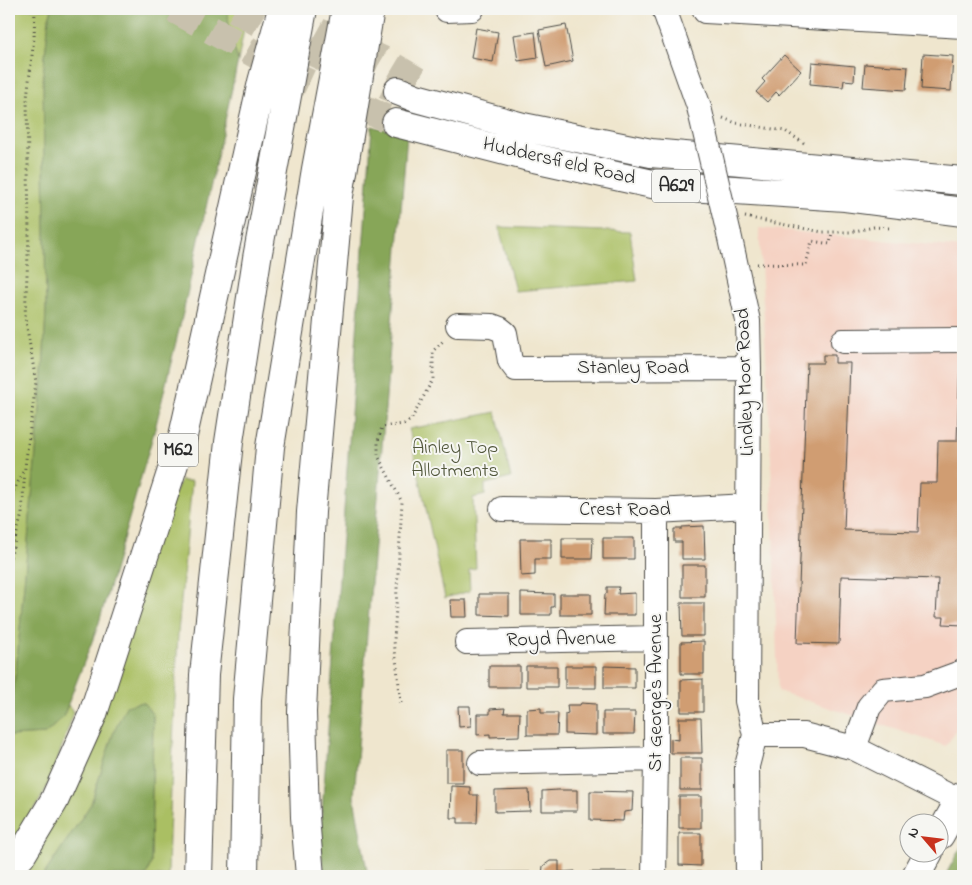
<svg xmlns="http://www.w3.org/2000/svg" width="972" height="885" font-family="'Indie Flower',sans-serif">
	<rect width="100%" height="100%" fill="#f6f6f2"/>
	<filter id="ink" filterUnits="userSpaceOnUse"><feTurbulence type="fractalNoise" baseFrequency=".02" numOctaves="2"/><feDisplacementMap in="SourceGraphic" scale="10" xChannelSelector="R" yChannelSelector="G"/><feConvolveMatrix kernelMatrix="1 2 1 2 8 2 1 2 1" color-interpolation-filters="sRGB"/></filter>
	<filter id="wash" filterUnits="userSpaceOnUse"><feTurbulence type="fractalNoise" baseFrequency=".0096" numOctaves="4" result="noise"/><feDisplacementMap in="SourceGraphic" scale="20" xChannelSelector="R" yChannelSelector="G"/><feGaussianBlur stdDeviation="1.12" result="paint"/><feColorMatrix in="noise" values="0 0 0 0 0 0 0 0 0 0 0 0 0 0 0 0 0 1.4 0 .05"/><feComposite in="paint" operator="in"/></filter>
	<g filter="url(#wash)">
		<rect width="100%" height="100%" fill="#efe6ce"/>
		<path fill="#f5d2c3" d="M759 228 963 248V720L946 746 778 691 770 426Z"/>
		<path fill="#aabf63" stroke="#6a7547" d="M9 9H52L49 18 43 76 46 310 43 376 16 672 9 708Z
			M228 9H248L238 61 229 31Z
			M499 227 630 232 637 281 515 291Z
			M496 412 511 478 485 484V495L473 498 476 568 469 570 470 591 445 598 409 429Z
			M181 479 184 481H192L178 633 169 835 168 876H146L151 863 153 715 113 734 91 804 43 876H18Z
			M68 705 74 712 53 772 44 793 9 852V736L45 734 63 717Z"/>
		<path fill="#87a659" stroke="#596842" d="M52 9H228L229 31 238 61 183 313 155 429 98 626 63 717 45 734 9 736V708L16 672 43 376 46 310 43 76 49 18Z
			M372 126 407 135 354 797 368 876H324L320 839Z
			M143 702 153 715 151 863 146 876H43L91 804 113 734 126 706Z
			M963 843V876H945Z"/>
		<g id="blocks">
			<path fill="#d09d72" d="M566 25 573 61 546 67 539 30Z
				M476 28 498 32 493 62 471 58Z
				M535 32 538 58 518 61 514 35Z
				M923 54 953 56 951 91 921 89Z
				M784 55 801 71 779 95 776 92 767 102 756 92 765 82 762 79Z
				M812 62 855 66 854 81 844 80 843 87 810 84Z
				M865 64 908 67 906 90 863 87Z
				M823 355H835V363H850L844 530 918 532 920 483H937L938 441H957L960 358H963V625L943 624 944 617H936L938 579 841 576 839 644 797 643 807 363H823Z
				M704 526 705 559H682V542H674V529H682V527Z
				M562 538H593L592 559H562Z
				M603 538H634V559H603Z
				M520 539H551V559H535V575L521 576Z
				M682 565H705V597H682Z
				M607 587H619L618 594 635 593V615H604L605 594 607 593Z
				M521 593 554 594V607H551V615H521Z
				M479 594H509V616L479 615Z
				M560 594H591V615H560Z
				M450 600H466L467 617H451Z
				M681 603H704V636H682Z
				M704 641V674H681V642Z
				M489 666H520V687H489Z
				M526 666H557V687H526Z
				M565 666H596V688H565Z
				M604 666 635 667V688H604Z
				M703 679V712H681V680Z
				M581 703 596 704V735L565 734V714L568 713 567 705H580Z
				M458 706H470L471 726 459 727Z
				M505 708 504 713H520L519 736 490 737V734L477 735V714H490V709Z
				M541 708V713H558L557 735H527V709Z
				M603 712H635L634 734H603Z
				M679 718H701L702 753H671V739L679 740Z
				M446 750H463V783H446Z
				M680 758H702V790H680Z
				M451 786 470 787V795H478L477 823H458V818H450Z
				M529 790 530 811 495 812V791Z
				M558 790H577V811H542V791Z
				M590 791 633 792 632 811 624 812 623 821 590 820Z
				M679 796H701V828H679Z
				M679 833H701V866L679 865Z
				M550 861H559V872L575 871 576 876H542L543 866Z
				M486 872H530V876H486Z
				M589 872H636V876H589Z
				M679 872H701V876H679Z"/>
		</g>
	</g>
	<g filter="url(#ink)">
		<use href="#blocks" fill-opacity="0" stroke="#484743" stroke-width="1"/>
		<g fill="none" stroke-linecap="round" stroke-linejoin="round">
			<path stroke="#c8c1ad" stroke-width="28" stroke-dasharray="28 14" stroke-linecap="butt" d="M174 9 298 78 396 123
				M235 9 299 46 398 91
				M281 11 319 32 381 59 421 83"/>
			<g stroke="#484743" stroke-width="26">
				<path id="minor" d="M447 9V10L472 9
					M664 9 699 107
					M705 11 963 26
					M729 234 748 321 749 368 747 701 755 735H804L854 748 959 801
					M458 325 492 326 500 329 505 333 510 361 516 369 749 368
					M843 341 963 340
					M502 509 656 511 748 506
					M467 642 656 638
					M854 748 869 707 883 690 925 686 963 672
					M480 763 656 759
					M654 876 656 759V511
					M748 876 747 766 755 735"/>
			</g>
			<g stroke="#484743" stroke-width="30">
				<path id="major" d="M940 835 959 801 963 796
					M916 876 929 852"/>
			</g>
			<g stroke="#484743" stroke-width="30">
				<path id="highway" d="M398 91 416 98 523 127 651 153 963 181
					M396 123 525 156 657 185 845 197 963 212
					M9 868 21 856 54 801 93 714 183 436 262 82 282 9
					M198 876 204 675 229 442 257 258 303 9
					M244 876 247 699 270 447 316 169 346 9
					M310 876 305 817 302 712 311 512 339 196 370 9"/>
			</g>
			<path stroke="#484743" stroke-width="3" stroke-dasharray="1 4" stroke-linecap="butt" d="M723 118 736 123 785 131 804 143
				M745 217 822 232H850L874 227 890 228
				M757 264 806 265 812 241 830 244 832 232
				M9 500 24 470
				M9 562 22 514 25 467 36 382 25 316 29 234 27 98 34 38 35 9
				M401 703 394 641 402 502 378 456V441L382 427 404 424 411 420 433 379V351L444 340"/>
			<use href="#minor" stroke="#fff" stroke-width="24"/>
			<use href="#major" stroke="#fff" stroke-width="28"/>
			<use href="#highway" stroke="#fff" stroke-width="28"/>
			<g stroke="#484743" stroke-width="26" stroke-linecap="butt">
				<path id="minor-bridge" d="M699 107 729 234"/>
			</g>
			<use href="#minor-bridge" stroke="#fff" stroke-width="24"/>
		</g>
	</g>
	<g text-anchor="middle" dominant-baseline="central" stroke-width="4" stroke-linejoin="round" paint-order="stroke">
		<g fill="#f6f6f2" stroke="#686867" stroke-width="1">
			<rect x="652" y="169.5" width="48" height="33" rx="4"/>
			<rect x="158" y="433.5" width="40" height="33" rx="4"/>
		</g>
		<g font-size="19" font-weight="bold" fill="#2b2b2b">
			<text x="676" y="186">A629</text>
			<text x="178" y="450">M62</text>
		</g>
		<g font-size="20" fill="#2b2b2b" stroke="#f6f6f2">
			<text transform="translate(559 162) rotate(13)">Huddersfield Road</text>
			<text x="633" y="368">Stanley Road</text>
			<text transform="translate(746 382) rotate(-92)">Lindley Moor Road</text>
			<text x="625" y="510">Crest Road</text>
			<text transform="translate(561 640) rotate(-1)">Royd Avenue</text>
			<text transform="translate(656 693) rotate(-90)">St George's Avenue</text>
		</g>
		<g font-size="20" fill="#51573c" stroke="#f6f6f2">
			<text x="455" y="448">Ainley Top<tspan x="455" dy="23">Allotments</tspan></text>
		</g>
	</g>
	<rect width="972" height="885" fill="none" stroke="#f6f6f2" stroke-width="30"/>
	<g transform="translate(924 838) rotate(298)"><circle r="24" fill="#f6f6f2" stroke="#a5a5a2"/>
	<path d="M0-4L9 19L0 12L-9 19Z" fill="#c8321e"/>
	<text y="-8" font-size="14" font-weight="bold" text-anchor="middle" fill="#2b2b2b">N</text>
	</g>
</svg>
